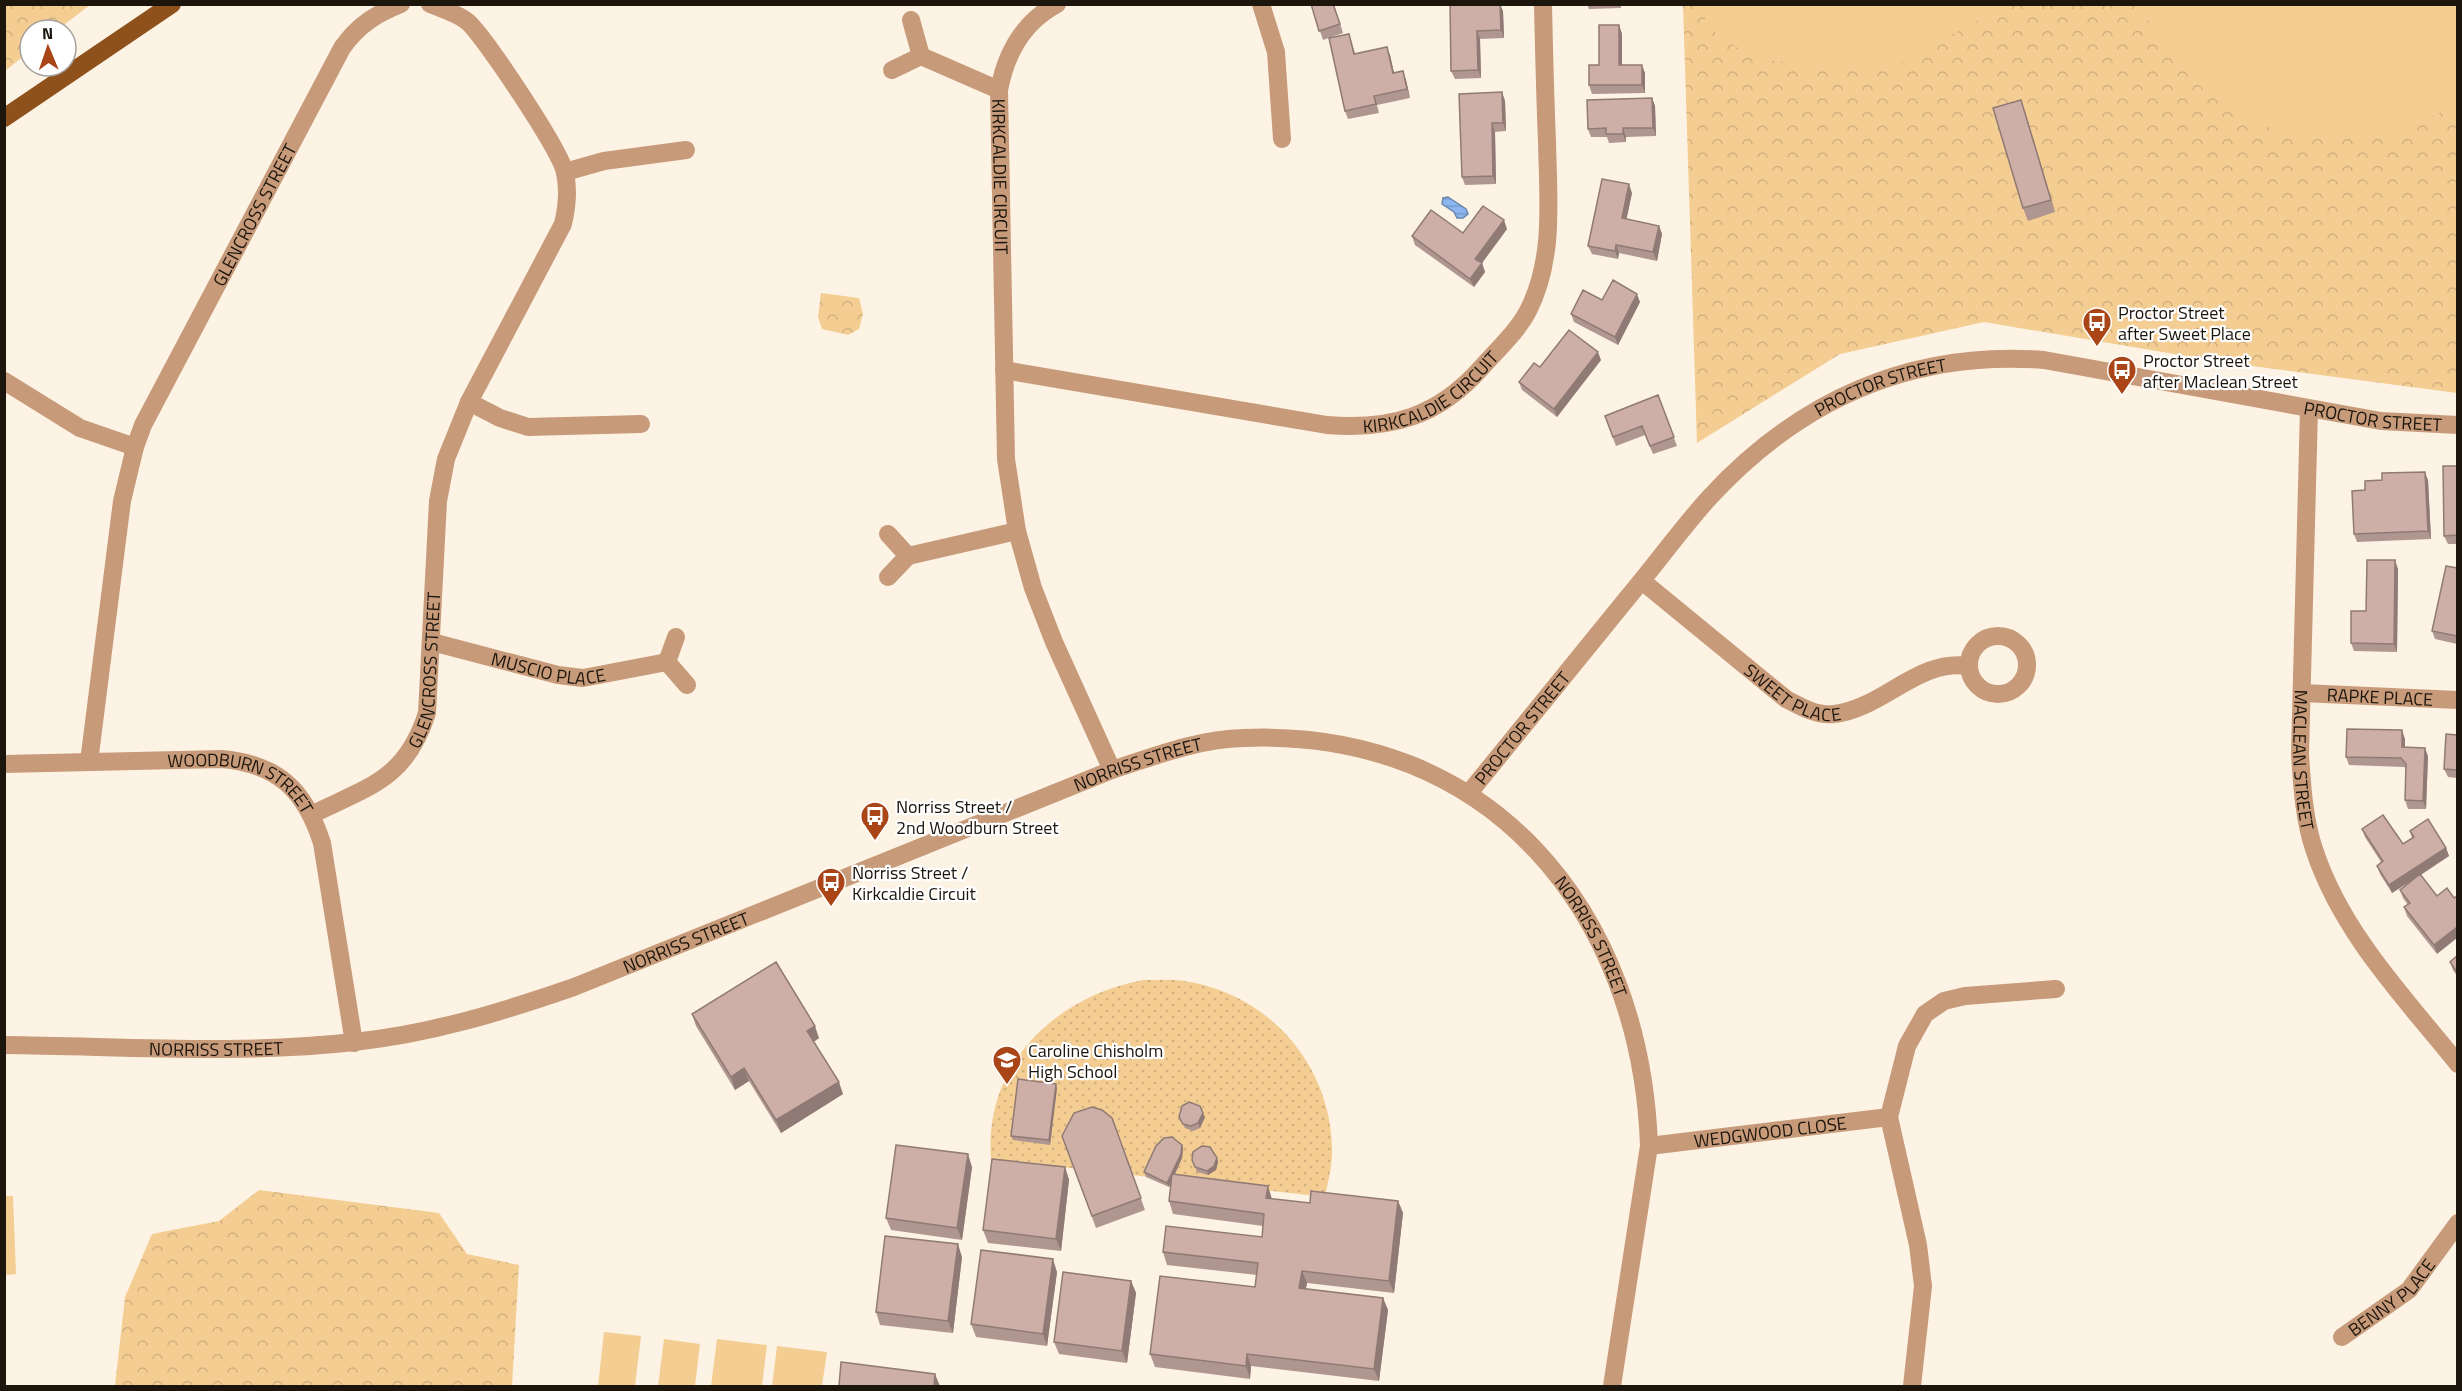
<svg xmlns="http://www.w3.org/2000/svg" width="2462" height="1391" font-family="'Titillium Web',sans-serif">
	<defs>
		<pattern id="grass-dots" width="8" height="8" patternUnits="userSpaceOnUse" patternTransform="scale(1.5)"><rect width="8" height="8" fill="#f4cd93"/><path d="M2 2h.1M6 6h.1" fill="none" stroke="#d1af7e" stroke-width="1.8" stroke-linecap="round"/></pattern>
		<pattern id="park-crowns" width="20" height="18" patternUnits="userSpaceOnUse" patternTransform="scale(1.5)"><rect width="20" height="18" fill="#f4cd93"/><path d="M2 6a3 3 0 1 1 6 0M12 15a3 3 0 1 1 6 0" fill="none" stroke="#d1af7e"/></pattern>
		<pattern id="water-rules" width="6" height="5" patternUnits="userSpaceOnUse" patternTransform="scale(1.5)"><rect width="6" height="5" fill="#8bb6ef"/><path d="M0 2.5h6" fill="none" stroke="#779ccc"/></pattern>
	</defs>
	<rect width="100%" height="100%" fill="#fdf3e4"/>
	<path fill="url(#grass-dots)" d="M1143 980C1156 980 1170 979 1184 981 1267 993 1330 1063 1332 1147 1333 1164 1328 1181 1325 1197L991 1159C984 1065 1054 997 1143 980Z"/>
	<path fill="url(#park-crowns)" d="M5 4H90V5L57 30H30V51L5 71Z
		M1683 5H2457V393L2222 362 1984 322 1840 354 1697 443Z
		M821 293 859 298 863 314 859 329 848 335 822 329 818 317Z
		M259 1190 439 1213 467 1254 519 1265 512 1386H115L125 1297 152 1234 219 1221Z"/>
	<path fill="#f4cd93" d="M1705 5V4L1999 5 1992 13 1900 63 1822 65 1753 59 1705 25Z
		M2139 5H2457V102C2379 156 2274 151 2202 88 2176 65 2156 35 2139 5Z
		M4 1196H13L16 1274 5 1275Z
		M604 1332 641 1336 635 1386H598Z
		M664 1339 700 1344 695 1386H658Z
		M717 1339 767 1345 762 1386H711Z
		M777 1346 827 1352 822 1386H772Z"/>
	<path fill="url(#water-rules)" stroke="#6986ab" stroke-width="1.5" d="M1448 197 1466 209 1468 214 1463 218H1457L1454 212 1442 204 1443 198Z"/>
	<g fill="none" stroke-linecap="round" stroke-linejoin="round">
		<g stroke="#c79a7a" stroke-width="18">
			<path id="s1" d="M1057 4C1023 22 1006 53 999 90L1006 459 1017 531 1033 588 1054 642 1112 770"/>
			<path d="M1261 4 1276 52 1282 139"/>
			<path d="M911 20 921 56"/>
			<path d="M892 70 921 56 999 90"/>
			<path d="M565 172 604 161 686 150"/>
			<path id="s2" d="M1004 370 1327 425C1391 430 1438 417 1482 367 1497 350 1517 332 1528 311 1555 258 1548 199 1547 141 1545 96 1544 50 1543 4"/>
			<path d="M4 381 80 428 135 447"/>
			<path d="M469 402 500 418 528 427 641 424"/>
			<path id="s3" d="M2309 409 2300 754C2302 786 2304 819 2314 849 2341 932 2404 997 2458 1064"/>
			<path d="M888 534 908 556"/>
			<path d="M888 577 908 556 1017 531"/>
			<path id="s4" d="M1642 581 1786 699C1801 707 1817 716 1834 714 1882 709 1919 658 1968 666"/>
			<circle cx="1998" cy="665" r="29"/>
			<path id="s5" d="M432 642 558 675 583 678 667 662 687 685"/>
			<path d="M667 662 676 637"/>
			<path id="s6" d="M2302 693 2458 700"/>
			<path id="s7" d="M89 762 122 501 135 447 143 425 342 48C358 25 376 14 401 4"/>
			<path id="s8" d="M4 764 222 759C278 764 305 790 322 843L354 1043"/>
			<path id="s9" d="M1469 793C1522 727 1576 662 1629 596 1656 564 1681 529 1709 498 1799 400 1911 350 2044 360L2381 421 2458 425"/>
			<path id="s10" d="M313 814C370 786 406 779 427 713L438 501 446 459 469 402 563 224C567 207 569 191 565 173 561 151 486 39 468 22 457 13 442 9 430 4"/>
			<path id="s11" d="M4 1045C120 1046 239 1055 354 1042 430 1034 502 1012 574 987L1112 770C1155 756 1198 739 1244 738 1490 728 1641 911 1649 1146L1612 1386"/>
			<path id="s12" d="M1649 1146 1889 1117"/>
			<path id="s13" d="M2342 1337 2409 1290 2458 1223"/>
			<path d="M1912 1386 1923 1286 1918 1245 1889 1117 1907 1046 1925 1014 1944 1001 1965 996 2056 989"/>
		</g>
		<path stroke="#8f511c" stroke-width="18" d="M4 118 172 4"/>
	</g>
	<path fill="#b09690" d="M1311 4H1334L1343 33 1323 40Z
		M1450 4 1503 11 1504 38 1480 39 1481 78 1455 79 1451 71Z
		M1587 4H1621V8L1589 9Z
		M1619 25 1622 34V65L1645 73V93L1592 94 1589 85Z
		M1349 34 1355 53 1390 55 1394 73 1406 80 1410 98 1377 105 1379 113 1348 119 1345 111Z
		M1502 92 1505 101 1506 131 1495 132 1496 184 1465 185 1462 177Z
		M1652 98 1655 106 1656 136 1626 137V142L1609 143 1607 137H1591L1588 129Z
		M2025 112 2055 212 2028 221 2023 208Z
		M1632 193 1626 219 1659 226 1662 234 1657 261 1619 253 1618 259 1592 254 1588 246Z
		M1507 229 1482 263 1485 272 1474 287 1415 245 1412 236 1463 233Z
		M1602 300 1640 302 1618 345 1574 322 1571 314Z
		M1601 360 1557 417 1522 390 1519 382 1540 367Z
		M1658 395 1677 446 1653 454 1645 435 1616 446 1605 416Z
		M2457 466V544H2448L2444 536Z
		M2428 480 2431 539 2357 542 2354 534Z
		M2457 568V644L2435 639 2432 631Z
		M2398 569 2397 652 2354 651 2351 643 2366 611Z
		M2457 735V778L2448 777 2444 769Z
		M2405 739V747L2428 756 2426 809H2408L2405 800 2406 768 2404 767 2349 765 2346 757Z
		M2362 829 2403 844 2412 838 2410 831 2446 848 2449 856 2421 875 2437 954 2407 916 2404 907 2408 905 2403 898 2400 890 2414 879 2392 893 2380 874 2377 866 2381 862 2365 837Z
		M2457 956V976L2453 970 2450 962Z
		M692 1014 819 1038 814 1042 843 1094 781 1133 749 1081 735 1090 696 1026Z
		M1057 1088 1050 1145 1013 1140 1011 1136Z
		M1179 1117H1205L1200 1128 1193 1131 1185 1128Z
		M1112 1118 1145 1210 1096 1228 1062 1136Z
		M1182 1145 1183 1149 1182 1158 1175 1174 1272 1199 1310 1203 1398 1201 1403 1213 1394 1293 1307 1283 1306 1289 1383 1298 1388 1310 1379 1381 1251 1366 1250 1379 1155 1367 1150 1354 1255 1287 1257 1275 1167 1265 1163 1252 1262 1237 1263 1226 1173 1214 1169 1201 1171 1182 1169 1187 1146 1177 1144 1172Z
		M1217 1158 1218 1162 1216 1170 1208 1175 1197 1172 1192 1160Z
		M972 1167 962 1240 891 1230 886 1218Z
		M1065 1167 1069 1180 1061 1251 988 1243 983 1230Z
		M962 1257 953 1333 880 1325 876 1312Z
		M1057 1272 1047 1346 976 1337 971 1324Z
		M1131 1281 1136 1293 1127 1363 1059 1354 1054 1342Z"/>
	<path fill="#907a75" d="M1500 4 1503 11 1504 38 1501 30Z
		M1619 25 1622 34V73L1619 65Z
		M1477 31 1480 39 1481 78 1478 70Z
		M1387 47 1390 55 1396 82 1393 73Z
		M1642 65 1645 73V93L1642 85Z
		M1403 71 1406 80 1410 98 1407 89Z
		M1502 92 1505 101 1506 131 1503 123Z
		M1652 98 1655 106 1656 136 1653 128Z
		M2021 100 2025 112 2055 212 2051 200Z
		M1492 123 1495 132 1496 184 1493 176Z
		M1623 128 1626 137V142L1623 134Z
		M1629 184 1632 193 1625 227 1622 218Z
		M1504 220 1507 229 1479 267 1475 259Z
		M1659 226 1662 234 1657 261 1653 252Z
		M1616 245 1619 253 1618 259 1615 251Z
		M1482 263 1485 272 1474 287 1470 279Z
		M1637 294 1640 302 1618 345 1615 337Z
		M1598 352 1601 360 1557 417 1554 409Z
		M2425 472 2428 480 2431 539 2428 531Z
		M2395 560 2398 569 2397 652 2394 644Z
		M2402 730 2405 739V756L2402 747Z
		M2425 748 2428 756 2426 809 2423 801Z
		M2446 848 2449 856 2392 893 2389 885Z
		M2457 927V938L2437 954 2434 945Z
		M815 1026 819 1038 811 1043 807 1031Z
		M744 1068 749 1081 735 1090 731 1077Z
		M839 1082 843 1094 781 1133 776 1120Z
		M1056 1084 1057 1088 1050 1145 1049 1140Z
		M1203 1113 1205 1117 1200 1128 1198 1123Z
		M1182 1145 1183 1149 1182 1158 1169 1187 1167 1183Z
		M968 1154 972 1167 962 1240 957 1228Z
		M1217 1158 1218 1162 1216 1170 1208 1175 1207 1171Z
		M1065 1167 1069 1180 1061 1251 1056 1239Z
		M1268 1186 1272 1199 1266 1198Z
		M1398 1201 1403 1213 1394 1293 1389 1281Z
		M958 1244 962 1257 953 1333 948 1321Z
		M1053 1259 1057 1272 1047 1346 1043 1334Z
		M1302 1271 1307 1283 1303 1301 1299 1288Z
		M1131 1281 1136 1293 1127 1363 1122 1351Z
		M1383 1298 1388 1310 1379 1381 1374 1369Z
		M1247 1354 1251 1366 1250 1379 1246 1366Z
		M935 1374 940 1386H934Z"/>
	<path fill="#cdafa7" stroke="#907a75" stroke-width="1.5" d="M1311 4H1333L1340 24 1319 31Z
		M1450 4H1500L1501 30 1477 31 1478 70 1451 71Z
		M1599 25H1619V65H1642V85H1589V65H1599Z
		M1349 34 1354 54 1387 47 1393 73 1403 71 1407 89 1374 96 1376 104 1345 111 1329 38Z
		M1502 92 1503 123H1492L1493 176 1462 177 1459 94Z
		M1652 98 1653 128H1623V134H1606V128L1588 129 1587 100Z
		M2021 100 2051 200 2023 208 1993 108Z
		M1602 179 1629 184 1622 218 1659 226 1653 252 1616 245 1615 251 1588 246Z
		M1483 206 1504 220 1475 259 1482 263 1470 279 1412 236 1431 210 1463 233Z
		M1613 280 1637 294 1615 337 1571 314 1583 290 1602 300Z
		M1569 330 1598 352 1554 409 1519 382 1534 363 1540 367Z
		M1658 395 1674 437 1650 446 1642 426 1613 437 1605 416Z
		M2443 466H2457V535L2444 536Z
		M2425 472 2428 531 2354 534 2352 491 2365 490V481L2382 480V473Z
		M2367 560H2395L2394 644 2351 643V611H2366Z
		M2446 566 2457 568V636L2432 631Z
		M2347 729 2402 730V747L2425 748 2423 801 2405 800 2406 764 2401 758 2346 757Z
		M2446 734 2457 735V770L2444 769Z
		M2383 815 2403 844 2414 837 2410 831 2428 819 2446 848 2389 885 2377 866 2383 861 2362 829Z
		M2420 874 2437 896 2447 888 2454 898 2457 896V927L2434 945 2404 907 2410 903 2400 890Z
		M2457 956V972L2450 962Z
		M776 962 815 1026 807 1031 839 1082 776 1120 744 1068 731 1077 692 1014Z
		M1018 1079 1056 1084 1049 1140 1011 1136Z
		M1189 1102 1200 1106 1203 1113 1198 1123 1191 1126 1183 1124 1179 1117 1182 1106Z
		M1092 1107 1102 1110 1112 1118 1141 1198 1092 1216 1062 1136 1074 1113Z
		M1172 1137 1182 1145 1181 1154 1167 1183 1144 1172 1156 1146 1164 1138Z
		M896 1145 968 1154 957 1228 886 1218Z
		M1202 1146 1210 1147 1217 1158 1214 1166 1207 1171 1195 1167 1192 1160 1193 1152Z
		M992 1159 1065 1167 1056 1239 983 1230Z
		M1172 1174 1268 1186 1266 1198 1310 1203 1311 1191 1398 1201 1389 1281 1302 1271 1299 1288 1383 1298 1374 1369 1247 1354 1246 1366 1150 1354 1160 1276 1255 1287 1258 1263 1163 1252 1166 1226 1262 1237 1264 1214 1169 1201Z
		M885 1236 958 1244 948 1321 876 1312Z
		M981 1250 1053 1259 1043 1334 971 1324Z
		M1063 1272 1131 1281 1122 1351 1054 1342Z
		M841 1362 935 1374 934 1386H839Z"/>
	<defs>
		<g id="bus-pin" transform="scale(1.5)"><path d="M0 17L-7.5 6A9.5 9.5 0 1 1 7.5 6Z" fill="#aa4517" stroke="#fff"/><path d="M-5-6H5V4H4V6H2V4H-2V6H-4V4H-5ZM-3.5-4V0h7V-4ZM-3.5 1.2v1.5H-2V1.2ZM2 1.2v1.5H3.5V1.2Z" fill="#fff"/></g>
		<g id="school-pin" transform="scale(1.5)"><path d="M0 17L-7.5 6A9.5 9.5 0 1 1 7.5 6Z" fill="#aa4517" stroke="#fff"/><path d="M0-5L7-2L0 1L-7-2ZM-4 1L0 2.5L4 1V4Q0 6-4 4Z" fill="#fff"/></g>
	</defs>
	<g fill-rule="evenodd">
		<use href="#bus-pin" x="2097" y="322"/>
		<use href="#bus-pin" x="2122" y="370"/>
		<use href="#bus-pin" x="875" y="816"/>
		<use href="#bus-pin" x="831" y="882"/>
		<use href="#school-pin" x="1007" y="1060"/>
	</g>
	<g text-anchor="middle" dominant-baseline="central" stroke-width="4.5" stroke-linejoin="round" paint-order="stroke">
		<g font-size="18" fill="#1b150c" stroke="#fff">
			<text stroke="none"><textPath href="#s1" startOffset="194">KIRKCALDIE CIRCUIT</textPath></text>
			<text stroke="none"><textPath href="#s7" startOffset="580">GLENCROSS STREET</textPath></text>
			<text stroke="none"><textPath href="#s2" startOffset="441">KIRKCALDIE CIRCUIT</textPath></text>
			<text stroke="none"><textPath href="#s9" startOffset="588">PROCTOR STREET</textPath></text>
			<text stroke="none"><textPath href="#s9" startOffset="1090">PROCTOR STREET</textPath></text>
			<text stroke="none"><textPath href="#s5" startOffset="120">MUSCIO PLACE</textPath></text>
			<text stroke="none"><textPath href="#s10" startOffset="201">GLENCROSS STREET</textPath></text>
			<text stroke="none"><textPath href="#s4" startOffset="190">SWEET PLACE</textPath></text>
			<text stroke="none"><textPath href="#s6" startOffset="78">RAPKE PLACE</textPath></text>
			<text stroke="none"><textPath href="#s9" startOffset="84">PROCTOR STREET</textPath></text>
			<text stroke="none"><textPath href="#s3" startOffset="351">MACLEAN STREET</textPath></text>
			<text stroke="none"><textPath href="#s11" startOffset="1184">NORRISS STREET</textPath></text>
			<text stroke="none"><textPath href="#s8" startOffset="244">WOODBURN STREET</textPath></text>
			<text stroke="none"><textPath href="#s11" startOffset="1720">NORRISS STREET</textPath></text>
			<text stroke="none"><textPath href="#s11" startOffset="698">NORRISS STREET</textPath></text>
			<text stroke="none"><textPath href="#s11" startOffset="212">NORRISS STREET</textPath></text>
			<text stroke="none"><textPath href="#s12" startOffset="122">WEDGWOOD CLOSE</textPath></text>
			<text stroke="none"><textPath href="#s13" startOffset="64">BENNY PLACE</textPath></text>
		</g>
		<g font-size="18" fill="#1b150c" stroke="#fff" text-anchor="start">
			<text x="2118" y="312">Proctor Street<tspan x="2118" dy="21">after Sweet Place</tspan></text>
			<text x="2143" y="360">Proctor Street<tspan x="2143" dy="21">after Maclean Street</tspan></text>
			<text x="896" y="806">Norriss Street /<tspan x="896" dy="21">2nd Woodburn Street</tspan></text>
			<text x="852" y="872">Norriss Street /<tspan x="852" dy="21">Kirkcaldie Circuit</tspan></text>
			<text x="1028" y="1050">Caroline Chisholm<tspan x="1028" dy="21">High School</tspan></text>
		</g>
	</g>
	<rect width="2462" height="1391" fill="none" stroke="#1b150c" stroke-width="12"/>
	<g transform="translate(48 48) rotate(358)"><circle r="28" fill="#ffffff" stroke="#a4a19e" stroke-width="1.5"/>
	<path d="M0-4.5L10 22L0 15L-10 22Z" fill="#aa4517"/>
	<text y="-9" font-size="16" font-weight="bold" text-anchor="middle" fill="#1b150c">N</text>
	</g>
</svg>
